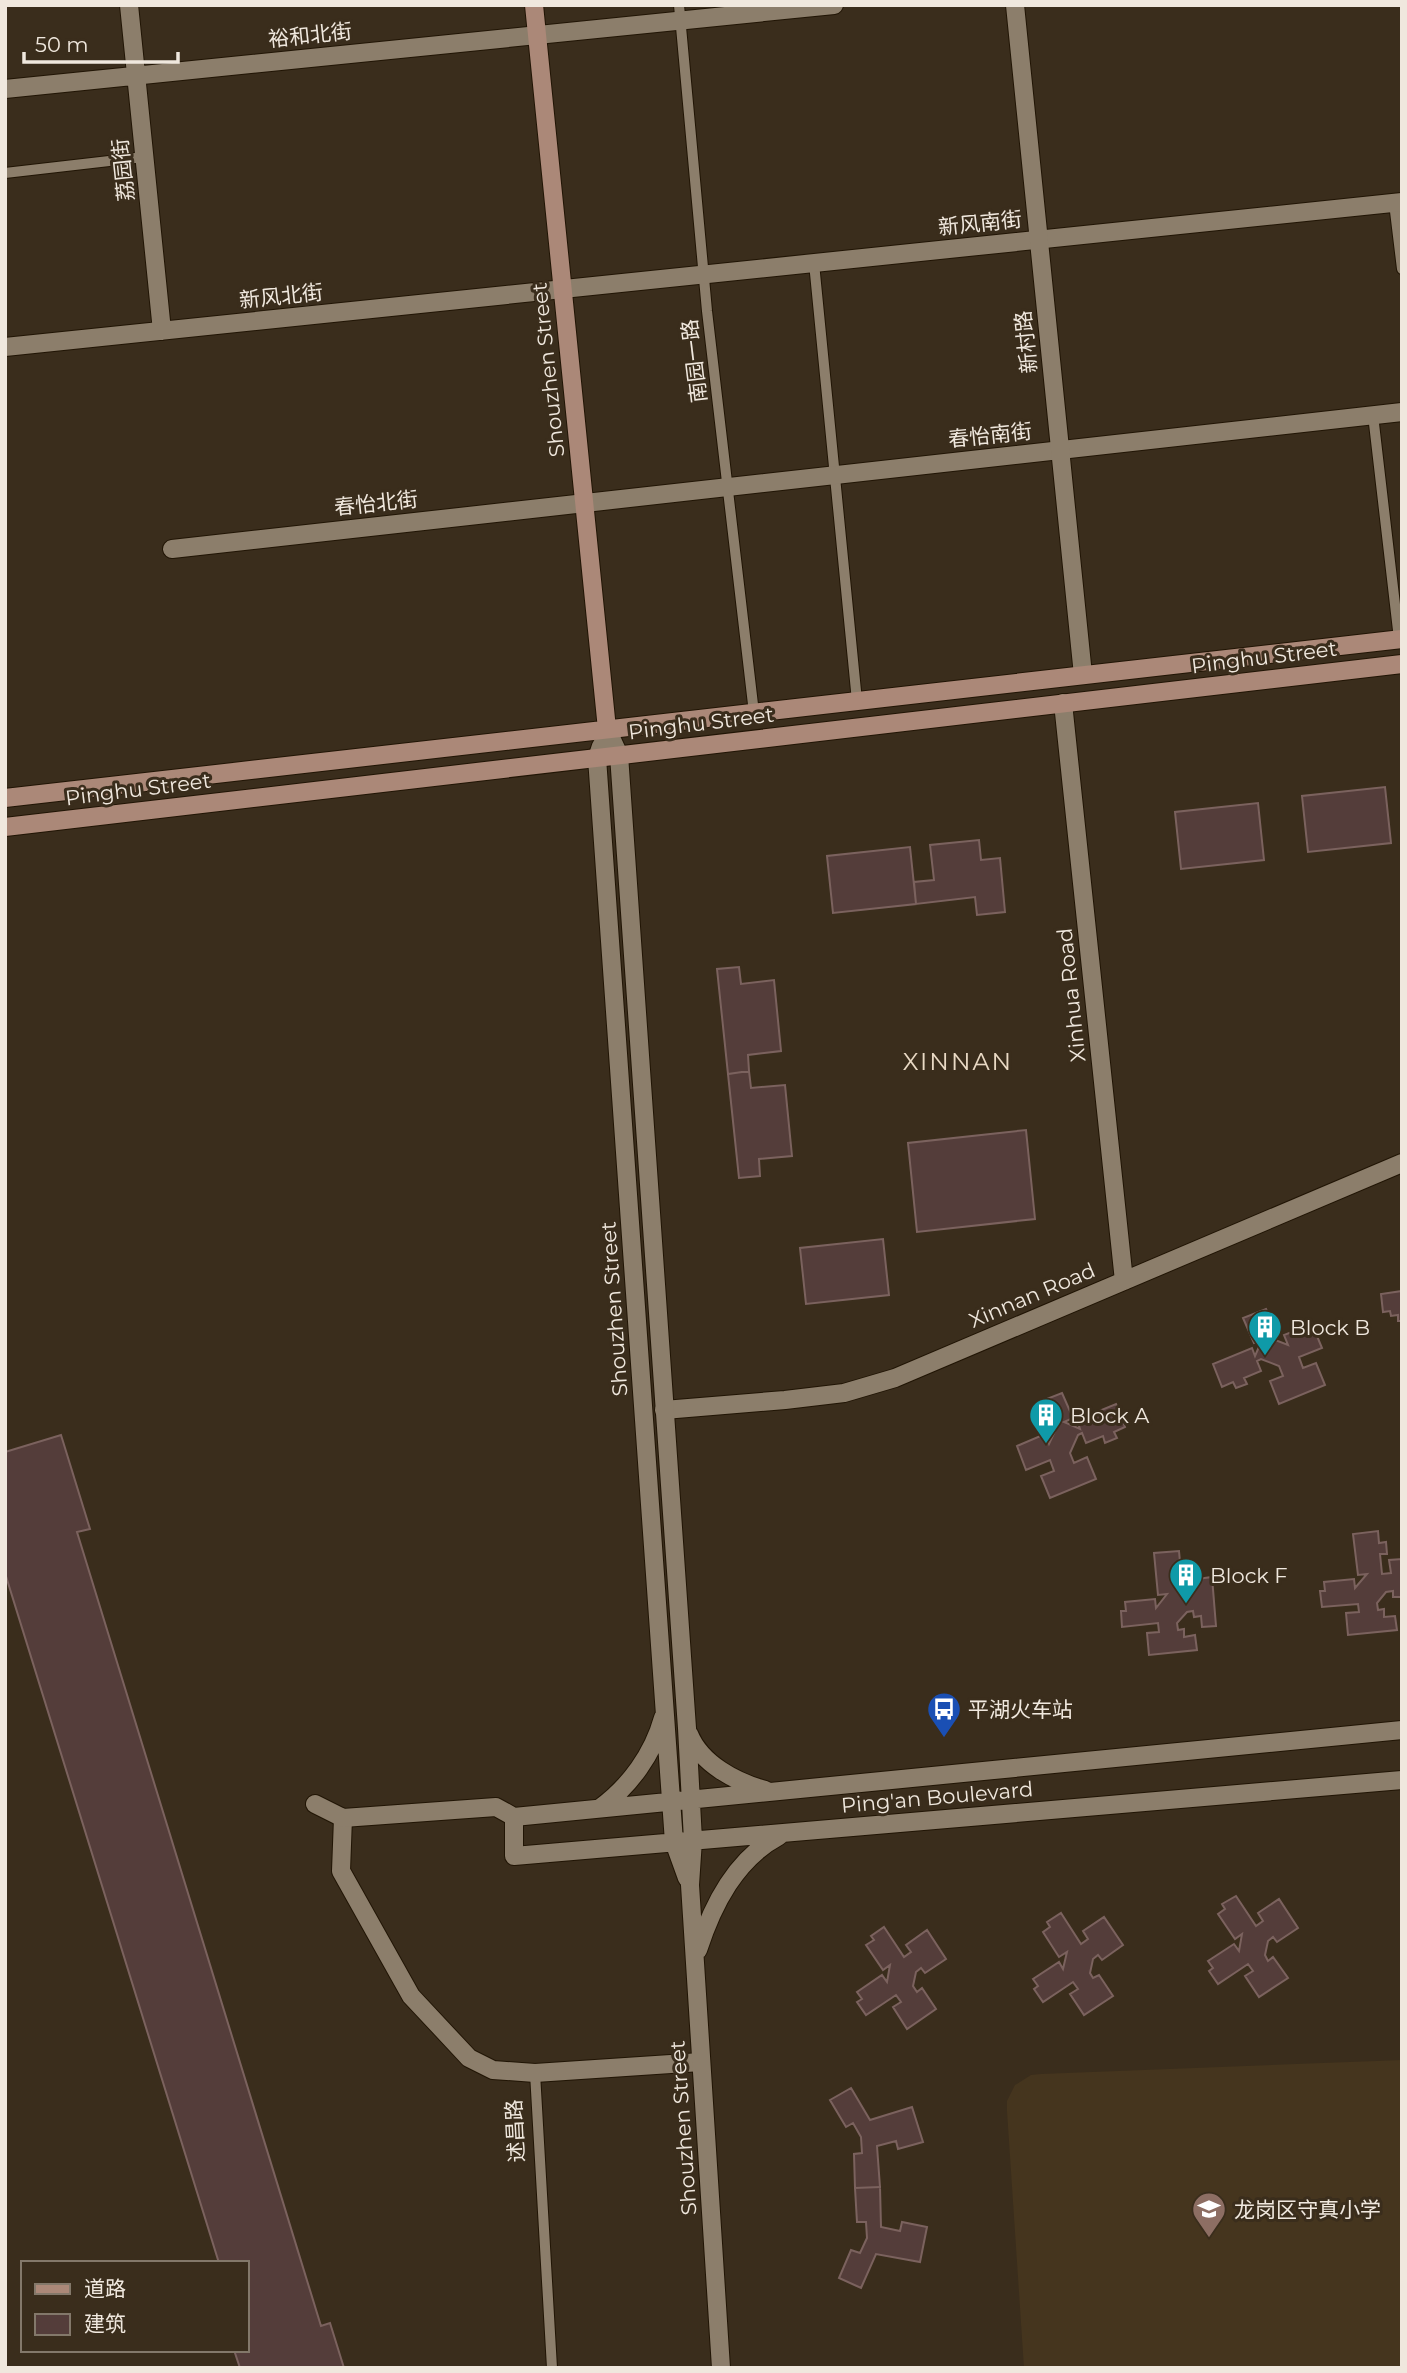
<svg xmlns="http://www.w3.org/2000/svg" width="1407" height="2373" font-family="Montserrat,'Noto Sans SC',sans-serif">
	<rect width="100%" height="100%" fill="#3a2d1c"/>
	<path fill="#45351e" d="M1402 2060V2368H1024L1007 2111V2101L1015 2085 1031 2075 1041 2074Z"/>
	<path fill="#543d3a" stroke="#7b625e" stroke-width="2" d="M1385 787 1391 843 1308 852 1302 796Z
		M1258 803 1264 860 1181 869 1175 812Z
		M979 840 981 860 1000 858 1005 912 977 915 975 897 916 904 914 882 934 880 930 845Z
		M910 847 916 904 833 913 827 856Z
		M739 967 741 984 774 980 781 1051 748 1055 749 1071 728 1074 717 969Z
		M749 1071 751 1088 785 1085 792 1156 759 1159 760 1176 739 1178 728 1074Z
		M1026 1130 1035 1219 917 1232 908 1143Z
		M883 1239 889 1295 806 1304 800 1248Z
		M1402 1291V1321H1398V1315L1391 1316 1390 1311 1383 1312 1381 1294Z
		M1266 1309 1277 1335 1275 1340 1288 1345 1284 1335 1312 1324 1322 1348 1299 1357 1303 1368 1316 1363 1325 1385 1279 1404 1270 1381 1283 1376 1279 1366 1261 1359 1257 1361 1261 1371 1244 1378 1247 1384 1236 1388 1233 1382 1222 1387 1213 1364 1252 1348 1255 1356 1262 1340 1254 1343 1243 1318Z
		M1062 1393 1073 1418 1064 1422 1080 1429 1077 1420 1116 1404 1125 1427 1114 1432 1117 1438 1105 1443 1103 1436 1086 1443 1082 1433 1078 1435 1070 1453 1074 1463 1087 1457 1096 1479 1050 1498 1041 1476 1054 1471 1050 1460 1026 1470 1017 1446 1045 1434 1049 1444 1055 1431 1050 1429 1039 1402Z
		M61 1435 90 1529 77 1532 321 2326 330 2323 344 2368H240L234 2350H247V2263H219L5 1573V1452Z
		M1378 1531 1379 1543 1386 1542 1387 1554H1380L1382 1574 1391 1573 1389 1560 1402 1559V1607L1401 1597H1393V1591L1386 1592 1377 1603 1378 1610 1384 1609V1617L1395 1616 1397 1630 1348 1635 1346 1613 1359 1612 1358 1604 1322 1607 1320 1591H1325L1324 1582 1354 1579 1355 1588 1367 1574 1358 1575 1353 1534Z
		M1179 1551 1180 1562H1186L1187 1574H1181L1183 1593 1191 1592 1190 1580 1212 1577 1216 1626 1202 1627 1201 1616 1194 1617 1193 1611 1187 1612 1177 1623 1178 1630 1184 1629V1637L1195 1635 1197 1650 1149 1655 1147 1633 1159 1632 1158 1623 1122 1627 1121 1611H1126L1125 1602 1155 1599 1156 1608 1167 1594 1158 1595 1154 1553Z
		M1236 1896 1256 1926 1263 1921 1258 1913 1279 1899 1298 1928 1277 1942 1273 1937 1268 1941 1265 1955 1268 1961 1273 1957 1288 1978 1259 1997 1245 1976 1253 1971 1248 1964 1218 1984 1209 1971 1213 1968 1208 1961 1234 1944 1239 1951 1242 1934 1235 1939 1218 1914 1225 1909 1222 1904Z
		M1061 1913 1081 1944 1088 1939 1083 1931 1104 1917 1123 1945 1102 1960 1098 1955 1093 1959 1090 1973 1093 1978 1099 1975 1113 1996 1084 2015 1070 1994 1078 1989 1073 1982 1043 2002 1034 1989 1038 1986 1033 1979 1059 1962 1063 1969 1067 1952 1059 1957 1043 1932 1050 1927 1047 1922Z
		M884 1927 904 1957 911 1952 906 1945 927 1930 946 1959 925 1973 921 1968 916 1972 913 1986 917 1992 922 1988 936 2009 907 2029 893 2007 901 2002 896 1995 866 2015 857 2002 862 1999 857 1992 882 1975 887 1982 890 1965 883 1970 866 1945 874 1940 871 1936Z
		M851 2088 870 2120 912 2107 923 2142 898 2149 896 2141 877 2146 880 2187 855 2188 854 2154 862 2153 861 2137 853 2123 846 2127 830 2100Z
		M880 2187 881 2227 900 2231 902 2222 927 2227 920 2262 876 2254 861 2288 839 2278 851 2250 860 2253 867 2238 866 2222H857L855 2188Z"/>
	<g fill="none" stroke-linecap="round" stroke-linejoin="round">
		<g stroke="#211505" stroke-width="12">
			<path id="service" d="M679 5 707 311 754 713
				M5 173 144 157
				M1394 203 1402 269
				M814 263 857 701
				M1373 415 1399 639
				M535 2073 552 2368"/>
		</g>
		<g stroke="#211505" stroke-width="20">
			<path id="minor" d="M129 5 162 331
				M5 89 834 5
				M5 347 1402 202
				M172 549 1402 412
				M1063 703 1124 1281
				M664 1410 785 1400 844 1393 895 1378 1402 1163
				M343 1818 341 1871 411 1996 469 2058 493 2070 535 2073 701 2062"/>
		</g>
		<g stroke="#211505" stroke-width="20">
			<path id="tertiary" d="M1015 5 1083 675
				M607 729 619 755 687 1728 693 1840 690 1885 721 2368
				M601 746 597 758 674 1842 687 1878
				M689 1734C701 1764 736 1782 765 1790
				M315 1804 343 1818 496 1807 514 1817 1402 1730
				M600 1808C630 1786 653 1754 663 1718
				M514 1817V1856L1402 1780
				M698 1950C713 1904 736 1859 779 1836"/>
		</g>
		<g stroke="#211505" stroke-width="20">
			<path id="secondary" d="M534 5 607 729
				M5 798 1402 639
				M5 827 1402 664"/>
		</g>
		<use href="#service" stroke="#8c7e6b" stroke-width="10"/>
		<use href="#minor" stroke="#8c7e6b" stroke-width="18"/>
		<use href="#tertiary" stroke="#8c7e6b" stroke-width="18"/>
		<use href="#secondary" stroke="#ab8878" stroke-width="18"/>
	</g>
	<defs>
		<g id="building-pin" transform="scale(1.75)"><path d="M0 17L-7.5 6A9.5 9.5 0 1 1 7.5 6Z" fill="#0f9aa8" stroke="#3a2d1c"/><path d="M-4-6H4V6H1V3H-1V6H-4ZM-2.5-4.3h1.7v1.8h-1.7ZM.8-4.3h1.7v1.8H.8ZM-2.5-1h1.7V.8h-1.7ZM.8-1h1.7V.8H.8Z" fill="#fff"/></g>
		<g id="bus-pin" transform="scale(1.75)"><path d="M0 17L-7.5 6A9.5 9.5 0 1 1 7.5 6Z" fill="#1a4fb4" stroke="#3a2d1c"/><path d="M-5-6H5V4H4V6H2V4H-2V6H-4V4H-5ZM-3.5-4V0h7V-4ZM-3.5 1.2v1.5H-2V1.2ZM2 1.2v1.5H3.5V1.2Z" fill="#fff"/></g>
		<g id="school-pin" transform="scale(1.75)"><path d="M0 17L-7.5 6A9.5 9.5 0 1 1 7.5 6Z" fill="#8d6e63" stroke="#3a2d1c"/><path d="M0-5L7-2L0 1L-7-2ZM-4 1L0 2.5L4 1V4Q0 6-4 4Z" fill="#fff"/></g>
	</defs>
	<g fill-rule="evenodd">
		<use href="#building-pin" x="1265" y="1327"/>
		<use href="#building-pin" x="1046" y="1415"/>
		<use href="#building-pin" x="1186" y="1575"/>
		<use href="#bus-pin" x="944" y="1709"/>
		<use href="#school-pin" x="1209" y="2209"/>
	</g>
	<g text-anchor="middle" dominant-baseline="central" stroke-width="6" stroke-linejoin="round" paint-order="stroke">
		<g font-size="21" fill="#f0e8de" stroke="#3a2d1c">
			<text transform="translate(310 35) rotate(-6)">裕和北街</text>
			<text transform="translate(123 170) rotate(-96)">荔园街</text>
			<text transform="translate(980 223) rotate(-6)">新风南街</text>
			<text transform="translate(281 296) rotate(-6)">新风北街</text>
			<text transform="translate(1026 342) rotate(-96)">新村路</text>
			<text transform="translate(694 361) rotate(-97)">南园一路</text>
			<text transform="translate(548 370) rotate(-96)">Shouzhen Street</text>
			<text transform="translate(990 435) rotate(-6)">春怡南街</text>
			<text transform="translate(376 503) rotate(-6)">春怡北街</text>
			<text transform="translate(1264 657) rotate(-7)">Pinghu Street</text>
			<text transform="translate(701 723) rotate(-7)">Pinghu Street</text>
			<text transform="translate(138 789) rotate(-7)">Pinghu Street</text>
			<text transform="translate(1071 995) rotate(-96)">Xinhua Road</text>
			<text transform="translate(1032 1295) rotate(-23)">Xinnan Road</text>
			<text transform="translate(614 1309) rotate(-94)">Shouzhen Street</text>
			<text transform="translate(937 1797) rotate(-5)">Ping'an Boulevard</text>
			<text transform="translate(683 2128) rotate(-94)">Shouzhen Street</text>
			<text transform="translate(515 2131) rotate(-93)">述昌路</text>
		</g>
		<g font-size="21" fill="#f0e8de" stroke="#3a2d1c" text-anchor="start">
			<text x="1290" y="1327">Block B</text>
			<text x="1070" y="1415">Block A</text>
			<text x="1210" y="1575">Block F</text>
			<text x="968" y="1709">平湖火车站</text>
			<text x="1234" y="2209">龙岗区守真小学</text>
		</g>
		<g font-size="24" letter-spacing="2" fill="#e9d9c4" stroke="#3a2d1c">
			<text x="958" y="1061">XINNAN</text>
		</g>
	</g>
	<rect width="1407" height="2373" fill="none" stroke="#f0e8de" stroke-width="14"/>
	<rect x="21" y="2261" width="228" height="91" fill="#3a2d1c" stroke="#83786a" stroke-width="2"/>
	<rect x="35" y="2284" width="35" height="10" fill="#ab8878" stroke="#83786a" stroke-width="2"/>
	<text x="84" y="2296" font-size="21" fill="#f0e8de">道路</text>
	<rect x="35" y="2314" width="35" height="21" fill="#543d3a" stroke="#83786a" stroke-width="2"/>
	<text x="84" y="2331" font-size="21" fill="#f0e8de">建筑</text>
	<path d="M24 52v10h154v-10" fill="none" stroke="#f0e8de" stroke-width="3.5"/>
	<text x="35" y="52" font-size="21" fill="#f0e8de" stroke="#3a2d1c" stroke-width="5" paint-order="stroke">50 m</text>
</svg>
